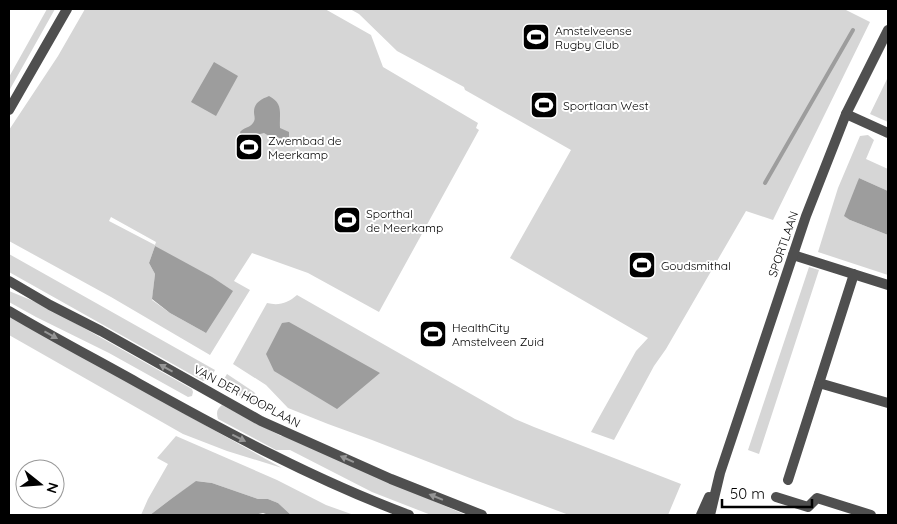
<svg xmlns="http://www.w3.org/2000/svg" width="897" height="524" font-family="Quicksand,sans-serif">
	<rect width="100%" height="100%" fill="#fff"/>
	<path fill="#d6d6d6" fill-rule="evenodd" d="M47 9H55L9 91V77Z
		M85 9H325L371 35 383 67 478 123 476 128 479 130 379 312 308 273 252 253 234 281 250 290 210 355 111 297 9 241V130L58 56ZM111 217 156 242 155 245 109 221ZM155 246 206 333 170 313 152 300 155 274 149 263Z
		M350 9H844L870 22 773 220 746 211 666 349 654 366 614 440 591 432 636 351 648 338 510 258 571 150 465 90 464 87 397 51 359 14Z
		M888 77V122L870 114Z
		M868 135 874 140 866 159 888 169V191L859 178 850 220 888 235V275L818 252 838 188 860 136Z
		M9 254 215 370 210 379 203 381 9 272Z
		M809 267 819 270 759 454 748 450Z
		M9 291 43 305 192 389 193 392 192 396 188 397 109 353 36 317 9 302Z
		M297 295 515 419 534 427 681 484 668 515H569L475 480 372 440 328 424 288 408 266 385 233 364 267 303C279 306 288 303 297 295Z
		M9 316 282 468 227 451 183 434 9 335Z
		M227 374 254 392 268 410 220 386Z
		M222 405 281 436 296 437 392 483 466 515H431L372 492 290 450H276L218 419C216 412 217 409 222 405Z
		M176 436 277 480 326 505 354 515H291L278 503 268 499H258L212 483 197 481 171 499 150 515H141L148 499 168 464 157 458Z"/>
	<path fill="#9d9d9d" d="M214 62 238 76 216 116 191 102Z
		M269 96C284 104 279 113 280 128L289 132V138L286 143 279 142 264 133 252 136 248 139 242 137 240 132C244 127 250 128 253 123 256 119 254 116 254 112 254 102 262 99 269 96Z
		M859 178 888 191V235L850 220 844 216Z
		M155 246 212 277 233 291 206 333 170 313 152 299 155 274 149 263Z
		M289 322 380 373 337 409 274 371 266 354 282 323Z
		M196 481 212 483 258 499H268L278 503 291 515H269L263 513 254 515H150L171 499Z"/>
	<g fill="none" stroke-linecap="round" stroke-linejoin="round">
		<path stroke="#9d9d9d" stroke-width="4" d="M765 183 853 30"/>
		<path stroke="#4f4f4f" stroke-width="10" d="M9 110 67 9
			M846 114 888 133
			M793 255 888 285
			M819 383 888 403
			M788 480 854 274
			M776 497 808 507 817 498 871 515"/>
		<path stroke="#4f4f4f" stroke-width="10" d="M9 281 50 305 101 331 261 421 391 479 482 515
			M9 311C51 336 95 359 138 383 226 432 315 480 409 515
			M701 515 709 497
			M710 515 720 473 806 216 846 114 888 30"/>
	</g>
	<defs><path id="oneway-solid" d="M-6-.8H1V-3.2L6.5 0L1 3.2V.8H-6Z" transform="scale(1.25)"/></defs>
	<g fill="#959595">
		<use href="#oneway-solid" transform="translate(51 335) rotate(29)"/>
		<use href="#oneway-solid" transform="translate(166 368) rotate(-151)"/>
		<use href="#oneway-solid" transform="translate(239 438) rotate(27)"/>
		<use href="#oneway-solid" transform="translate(347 459) rotate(-156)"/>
		<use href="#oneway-solid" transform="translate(436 497) rotate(-158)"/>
	</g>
	<defs>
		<g id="stadium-square" transform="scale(1.4375)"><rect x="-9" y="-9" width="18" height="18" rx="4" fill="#000" stroke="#fff"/><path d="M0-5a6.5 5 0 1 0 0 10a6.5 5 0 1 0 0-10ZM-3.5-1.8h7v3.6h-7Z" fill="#fff"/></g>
	</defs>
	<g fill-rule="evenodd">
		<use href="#stadium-square" x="536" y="37"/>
		<use href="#stadium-square" x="544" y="105"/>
		<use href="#stadium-square" x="249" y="147"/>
		<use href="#stadium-square" x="347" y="220"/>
		<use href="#stadium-square" x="642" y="265"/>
		<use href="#stadium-square" x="433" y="334"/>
	</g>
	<g text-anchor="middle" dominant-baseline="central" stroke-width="4" stroke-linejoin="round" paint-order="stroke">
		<g font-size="12" fill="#000" stroke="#fff" text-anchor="start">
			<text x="555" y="30">Amstelveense<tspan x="555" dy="14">Rugby Club</tspan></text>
			<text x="563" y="105">Sportlaan West</text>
			<text x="268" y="140">Zwembad de<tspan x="268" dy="14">Meerkamp</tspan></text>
			<text x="366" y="213">Sporthal<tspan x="366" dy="14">de Meerkamp</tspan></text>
			<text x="661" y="265">Goudsmithal</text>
			<text x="452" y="327">HealthCity<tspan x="452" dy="14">Amstelveen Zuid</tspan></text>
		</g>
		<g font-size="12" fill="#000" stroke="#fff">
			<text transform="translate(783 244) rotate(-71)">SPORTLAAN</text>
			<text transform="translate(247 396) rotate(28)">VAN DER HOOPLAAN</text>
		</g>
	</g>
	<rect width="897" height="524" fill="none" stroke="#000000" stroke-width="20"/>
	<g transform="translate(40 484) rotate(107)"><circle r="24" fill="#ffffff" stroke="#999999"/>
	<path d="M0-4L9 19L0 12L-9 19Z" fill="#000000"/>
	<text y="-8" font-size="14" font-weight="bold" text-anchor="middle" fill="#000000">N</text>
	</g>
	<path d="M722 499v8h90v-8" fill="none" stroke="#000000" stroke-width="2.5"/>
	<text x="730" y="499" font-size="15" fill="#000000" stroke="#ffffff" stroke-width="4" paint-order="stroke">50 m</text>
</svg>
